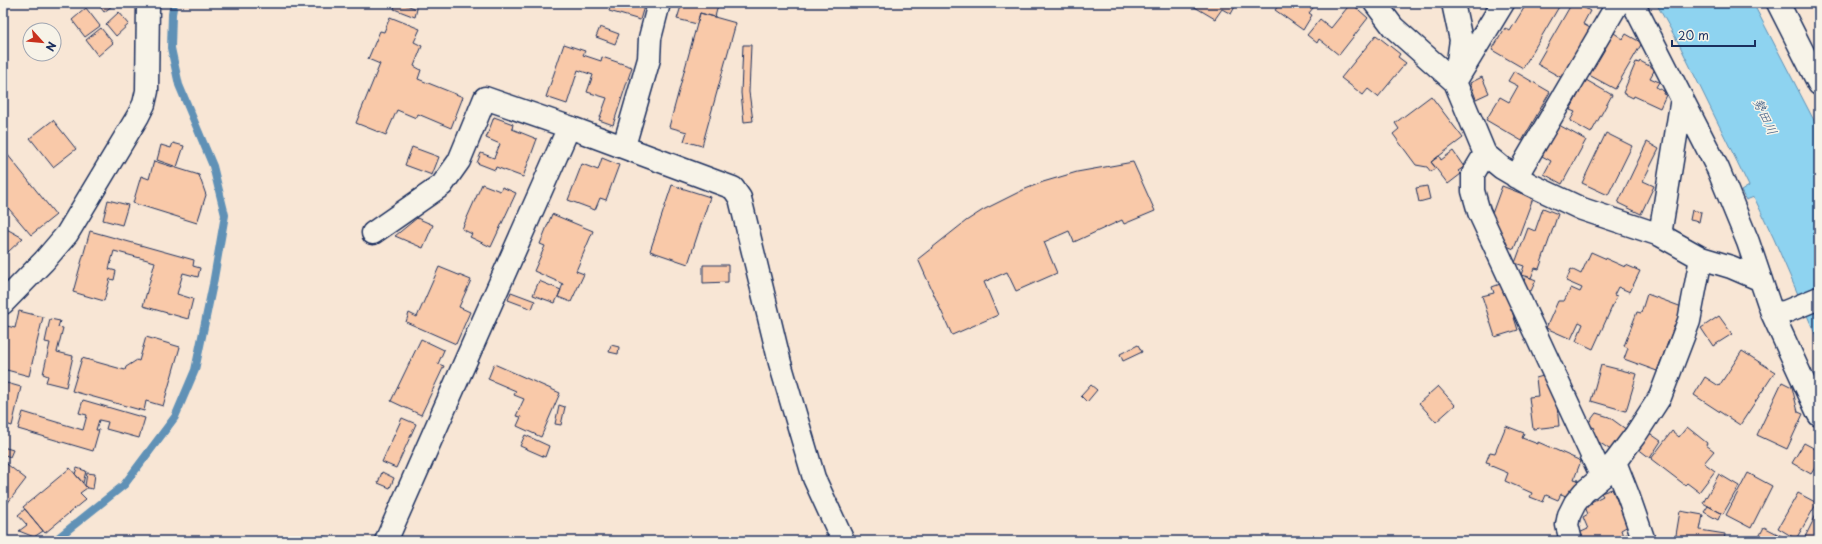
<svg xmlns="http://www.w3.org/2000/svg" width="1822" height="544" font-family="'Playpen Sans','Klee One',sans-serif">
	<rect width="100%" height="100%" fill="#f8e6d5"/>
	<filter id="ink" filterUnits="userSpaceOnUse"><feTurbulence type="fractalNoise" baseFrequency=".025" numOctaves="2"/><feDisplacementMap in="SourceGraphic" scale="8" xChannelSelector="R" yChannelSelector="G"/><feConvolveMatrix kernelMatrix="1 2 1 2 8 2 1 2 1" color-interpolation-filters="sRGB"/></filter>
	<g filter="url(#ink)">
		<path fill="#8ed3f0" stroke="#6091b6" d="M1656 3H1753L1819 130V343L1774 239 1754 197 1746 200 1741 191 1749 186 1679 44Z"/>
		<g fill="none" stroke-linecap="round" stroke-linejoin="round">
			<path stroke="#6091b6" stroke-width="8" d="M54 541 124 485 175 417 195 370 213 284 225 215 213 166 179 85 171 48 172 14 174 3"/>
		</g>
		<path fill="#f9c9a9" stroke="#1b2f5e" d="M100 3H116L104 12 98 4Z
			M396 3H401L417 9 415 17 394 9Z
			M611 3H645L640 20 609 11Z
			M682 3H711L718 5 715 17 700 13 697 24 677 19Z
			M1188 3H1237L1231 14 1222 9 1215 19Z
			M1280 3H1317L1309 13 1312 15 1303 30 1275 10Z
			M1351 3 1368 18 1339 55 1319 39 1317 43 1307 35 1320 19 1331 28Z
			M1527 3H1557L1560 5 1523 68 1492 50 1505 28 1510 31Z
			M1572 3H1576L1590 11 1583 24 1590 28 1562 78 1537 64Z
			M86 8 100 26 85 37 72 20Z
			M119 12 129 24 116 36 106 24Z
			M700 13 736 23 702 146 684 141 687 132 669 127Z
			M390 17 420 29 414 42 422 46 414 66 421 70 418 79 463 97 451 128 418 114 416 118 397 110 386 135 356 123 380 64 368 59 380 31 384 32Z
			M600 27 619 34 615 44 596 37Z
			M101 28 113 43 98 56 86 40Z
			M1614 33 1623 39 1626 34 1642 43 1615 89 1589 75Z
			M1376 35 1400 54 1398 57 1406 63 1378 97 1368 89 1363 95 1341 78Z
			M564 44 585 51 583 55 601 61 602 57 632 67 613 125 599 120 607 98 587 92 593 75 578 70 567 104 546 97Z
			M743 45H751L749 92 753 121 744 122 741 93Z
			M1640 61 1655 69 1650 78 1659 82 1656 87 1664 91 1663 94 1666 95 1660 108 1634 96 1633 98 1623 93 1636 62 1639 63Z
			M1514 71 1550 92 1522 141 1486 120 1500 97 1509 102 1518 86 1508 81Z
			M1482 77 1489 93 1476 99 1470 83Z
			M1586 80 1612 95 1591 133 1570 121 1575 112 1570 110Z
			M1431 96 1463 138 1431 162 1436 168 1431 172 1427 167 1416 165 1393 134 1399 129 1395 123Z
			M494 117 513 124 512 129 537 139 523 177 496 167 495 170 477 163 481 153 494 158 500 144 486 138Z
			M53 120 76 149 53 167 30 138Z
			M1559 125 1586 140 1562 184 1544 174 1551 161 1542 156Z
			M1606 133 1632 146 1608 195 1582 183Z
			M1647 142 1659 149 1643 181 1654 186 1641 214 1618 203Z
			M173 143 184 146 177 167 157 160 161 145 171 148Z
			M412 147 439 157 432 175 405 165Z
			M3 149 56 215 31 235 4 203 3 204Z
			M1453 151 1464 167 1458 171 1461 174 1448 184 1431 162 1439 156 1441 160Z
			M602 158 619 165 606 200 600 198 595 210 568 200 582 164 598 170Z
			M154 161 199 175 206 195 197 223 133 203 141 176 149 179Z
			M1133 162 1155 211 1124 224 1122 220 1074 242 1069 231 1044 242 1057 273 1016 291 1007 272 984 282 998 315 952 335 918 259 966 221 983 210 1023 190 1043 182 1077 172Z
			M482 184 500 191 502 187 516 193 491 247 470 237 472 234 462 229Z
			M672 185 710 197 688 264 650 251Z
			M1427 186 1430 199 1419 202 1416 188Z
			M1502 186 1533 198 1514 249 1497 242 1489 222Z
			M108 200 128 205 122 225 103 220Z
			M1543 208 1558 214 1539 269 1535 268 1531 278 1521 275 1524 266 1515 263 1528 228 1535 231Z
			M1692 210 1701 212 1699 222 1690 220Z
			M552 214 593 231 576 271 584 274 571 302 558 297 563 284 534 271 545 246 540 244Z
			M417 218 433 225 423 248 395 236Z
			M3 227 23 238 8 252 3 246Z
			M90 231 194 260 193 266 200 268 198 277 183 273 177 294 193 299 188 319 143 306 155 262 114 251 109 269 116 271 114 280 110 279 104 301 73 292Z
			M1591 252 1625 267 1626 265 1640 271 1630 292 1618 287 1614 295 1617 296 1593 349 1576 341 1583 324 1579 322 1571 339 1546 328 1558 301H1564L1571 288 1580 292 1582 288 1566 281 1571 269 1581 274Z
			M703 265H728V282L703 283Z
			M439 267 471 280 459 307 470 312 456 344 406 322 409 313 417 317Z
			M1526 276 1536 280 1531 291 1521 288Z
			M539 281 561 290 555 303 533 295Z
			M1503 283 1518 330 1495 337 1482 296 1494 293 1492 287Z
			M511 292 535 301 532 309 508 300Z
			M1647 294 1682 307 1657 371 1624 359 1628 348 1624 346 1637 312 1641 313Z
			M19 311 43 317 29 376 3 369V345L7 326 15 328Z
			M1719 316 1732 334 1713 346 1701 328Z
			M50 319 60 321 58 327 63 328 57 352 73 356 66 387 46 382 48 376 43 374 50 343 45 342Z
			M146 337 180 347 163 406 146 401 144 411 72 391 82 358 125 370 126 367 137 360 139 361Z
			M421 339 444 350 438 364 444 366 421 415 391 401Z
			M611 345 619 347 618 354 609 352Z
			M1138 345 1142 352 1123 361 1120 354Z
			M1742 351 1775 372 1740 425 1694 395 1705 377 1719 386Z
			M494 364 560 393 541 437 517 426 521 417 516 416 524 399 514 395 516 391 488 379Z
			M1601 365 1637 374 1626 411 1591 401Z
			M1543 376 1553 396H1556L1559 426 1533 429 1529 397 1538 396 1536 378Z
			M3 382 21 387 12 426 3 423Z
			M1782 382 1792 387 1798 412 1803 414 1787 449 1757 435Z
			M1091 385 1097 390 1087 402 1081 396Z
			M1438 386 1455 405 1436 422 1419 403Z
			M83 400 145 418 139 438 106 429 108 422 99 420 96 430H99L93 451 18 429 23 412 83 430 87 415 79 413Z
			M559 405 565 407 561 425 555 424Z
			M1596 413 1609 417 1627 430 1612 451 1590 436 1595 428 1587 425Z
			M402 418 416 424 396 468 382 462Z
			M1506 426 1524 433 1522 438 1538 444V442L1581 461 1574 479 1578 480 1571 498 1561 494 1558 500 1546 495 1543 502 1530 497 1532 493 1505 481 1508 473 1489 465 1490 463 1486 462 1490 452 1495 453Z
			M1687 427 1707 443 1706 445 1714 451 1704 463 1715 471 1699 492 1687 483 1685 485 1651 459 1672 431 1679 437Z
			M1648 432 1661 441 1650 458 1637 448Z
			M525 435 549 446 545 457 520 446Z
			M1804 443 1819 451V461L1811 474 1792 463Z
			M3 447 13 450 10 457 3 454Z
			M3 461 26 479 3 509Z
			M70 468 87 488 80 493 86 499 45 533 23 507Z
			M77 468 86 471 83 483 75 474Z
			M382 472 394 478 390 488 378 483Z
			M87 473 95 474 93 489 87 488 85 486Z
			M1748 473 1772 486 1751 528 1726 515Z
			M1719 474 1739 486 1723 514 1703 503Z
			M1612 489 1628 526 1621 530 1623 536 1629 533 1633 541H1582L1579 533 1588 529 1583 517 1588 514 1585 507 1592 504 1591 502 1603 496 1601 493Z
			M1798 493 1817 503 1796 539 1778 528Z
			M1708 506 1721 513 1718 520 1704 512Z
			M25 509 43 531 34 537 19 531 27 525 18 515Z
			M1819 509V541H1803Z
			M1680 511 1703 515 1700 530 1725 534 1724 541H1675Z
			M1764 527 1791 541H1757Z
			M3 535 10 540 3 541Z
			M321 536 330 538V541H320Z"/>
		<g fill="none" stroke-linecap="round" stroke-linejoin="round">
			<g stroke="#1b2f5e" stroke-width="25">
				<path id="minor" d="M1375 3 1393 27 1455 82 1485 154 1502 168 1531 185 1582 209 1660 235 1701 258 1731 267 1761 280
					M1453 3 1461 40 1455 82 1503 3
					M1633 3 1718 169 1748 242 1772 313 1819 415
					M1778 3 1819 84
					M624 146 649 59 650 38 659 3
					M1485 154 1473 174V191L1479 212 1602 477
					M1516 177 1618 3
					M373 233 442 185 459 161 485 98 569 127
					M1660 235 1682 98
					M3 303 44 261 67 234 138 116 144 104 147 91 148 3
					M1772 313 1785 312 1819 298
					M1615 462 1628 495 1644 541
					M386 541 569 127 733 188 740 198 780 363 814 478 843 541
					M1571 541 1567 525 1569 515 1575 503 1584 492 1602 477 1615 462 1636 434 1660 397 1689 321 1701 258"/>
			</g>
			<use href="#minor" stroke="#f7f3e8" stroke-width="22"/>
		</g>
	</g>
	<g text-anchor="middle" dominant-baseline="central" stroke-width="3" stroke-linejoin="round" paint-order="stroke">
		<g font-size="13" font-style="italic" fill="#385882" stroke="#f7f3e8">
			<text transform="translate(1766 116) rotate(65)">勢田川</text>
		</g>
	</g>
	<rect width="1822" height="544" fill="none" stroke="#f7f3e8" stroke-width="16"/>
	<rect x="8" y="8" width="1806" height="528" fill="none" stroke="#1b2f5e" stroke-width="1.5" filter="url(#ink)"/>
	<g transform="translate(42 42) rotate(117)"><circle r="19" fill="#f7f3e8" stroke="#9fa5b1"/>
	<path d="M0-3L7 15L0 10L-7 15Z" fill="#c8321e"/>
	<text y="-6" font-size="11" font-weight="bold" text-anchor="middle" fill="#1b2f5e">N</text>
	</g>
	<path d="M1672 40v6h83v-6" fill="none" stroke="#1b2f5e" stroke-width="2"/>
	<text x="1678" y="40" font-size="12" fill="#1b2f5e" stroke="#f7f3e8" stroke-width="3" paint-order="stroke">20 m</text>
</svg>
